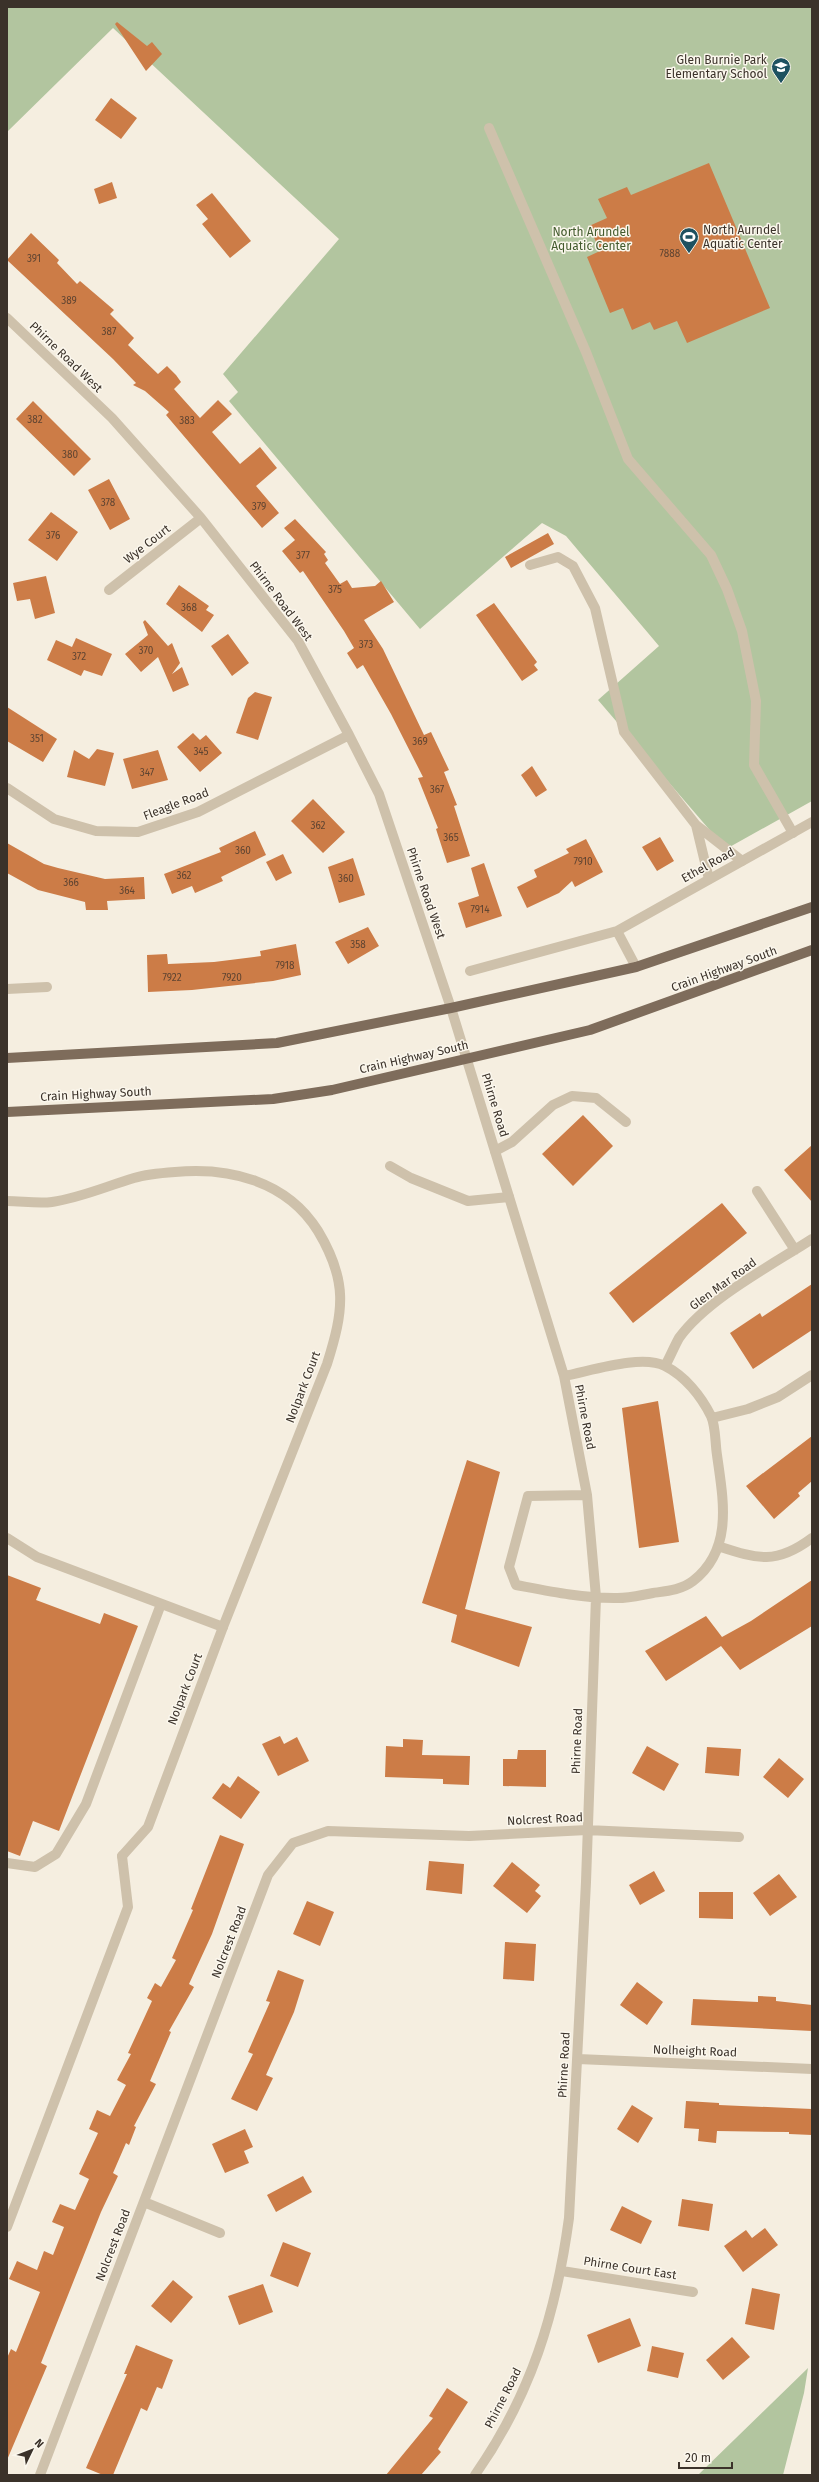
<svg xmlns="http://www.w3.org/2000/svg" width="819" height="2482" font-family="'Fira Sans',sans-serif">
	<rect width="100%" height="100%" fill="#f5eee0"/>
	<path fill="#b2c59f" d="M7 7H812V801L726 849 598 700 659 646 566 536 542 523 420 629 229 401 238 392 223 374 339 239 113 28 7 132Z
		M808 2368 804 2393 783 2475H698Z"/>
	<path fill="#cc7c47" d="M117 22 147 46 152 42 162 54 146 71 115 24Z
		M111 98 137 118 121 139 95 120Z
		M709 163 770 308 687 343 677 321 654 330 650 322 632 330 623 308 610 313 587 257 600 251 589 226 607 218 598 199 627 187 631 195Z
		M112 182 117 198 99 204 94 189Z
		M212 193 251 241 230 258 202 224 208 219 196 205Z
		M31 233 59 260 57 263 77 284 80 281 114 310 110 314 134 338 128 345 158 374 167 366 176 375 181 382 174 389 200 418 218 400 232 414 212 432 240 464 260 447 277 468 256 486 279 513 262 528 177 428 166 415 169 412 145 391 133 385 136 383 113 359 7 260Z
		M33 401 91 459 74 476 16 419Z
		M109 479 130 519 110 530 88 490Z
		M51 512 78 532 57 561 28 540Z
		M295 519 326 552 324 554 328 560 325 563 340 584 347 580 352 588 375 586 381 581 394 602 364 620 383 649 424 735 431 732 449 770 444 772 457 805 454 806 470 856 447 863 436 829 438 828 418 778 423 777 391 714 363 665 357 669 347 653 354 648 344 631 303 571 300 573 282 551 295 540 284 528Z
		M548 533 554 544 511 568 505 557Z
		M46 576 55 613 35 619 30 599 17 601 13 583Z
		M179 585 209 606 206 610 214 615 202 632 166 604Z
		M494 603 537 662 534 665 538 670 522 681 476 615Z
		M145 620 168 646 172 643 180 663 172 674 182 667 189 685 173 692 158 657 141 672 125 654 148 635 143 622Z
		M228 634 249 663 232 676 211 646Z
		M76 638 112 654 102 676 84 670 81 676 47 660 56 640 72 647Z
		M255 692 272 697 258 740 236 733 248 698Z
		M7 707 57 739 43 762 7 741Z
		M193 733 200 740 206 735 222 753 200 772 177 747Z
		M97 749 114 753 105 786 67 777 74 750 89 759Z
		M158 750 168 780 132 789 123 759Z
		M532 766 547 790 536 797 521 775Z
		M313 799 345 832 323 853 291 821Z
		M255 831 266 855 221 877 223 881 195 893 192 886 172 894 164 874 221 852 219 848Z
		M660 837 674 861 657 871 642 847Z
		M586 839 603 872 575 887 572 881 559 893 527 908 517 887 537 877 534 870 569 853 566 849Z
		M7 843 44 864 58 868 105 879 144 877 145 899 107 901 108 910H86L85 902 38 890 7 873Z
		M283 854 292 873 276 881 266 862Z
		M353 858 365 895 339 903 328 867Z
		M484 863 502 916 466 928 458 903 479 896 471 868Z
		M368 927 379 946 348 964 335 942Z
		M296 944 301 975 273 981 192 990 148 992 147 955 167 954 168 964 214 962 261 956 260 951Z
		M583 1115 613 1146 573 1186 542 1154Z
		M812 1145V1202L784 1170Z
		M722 1203 747 1233 633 1323 609 1293Z
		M812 1284V1330L753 1369 730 1333 760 1313 762 1317Z
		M658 1401 679 1542 639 1548 622 1408Z
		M812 1436V1481L798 1493 800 1496 774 1519 746 1486Z
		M467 1460 500 1472 465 1609 532 1627 519 1667 451 1642 457 1615 422 1603Z
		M7 1575 41 1588 36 1600 100 1624 104 1613 138 1626 59 1831 33 1821 20 1856 7 1851Z
		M812 1580V1626L740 1670 721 1646 666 1681 645 1651 706 1616 722 1637 751 1621Z
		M280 1736 284 1744 297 1737 309 1761 278 1776 262 1744Z
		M403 1739 423 1740 422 1755 470 1756 469 1785 443 1784V1779L385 1777 386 1746 403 1747Z
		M647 1746 679 1764 664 1791 632 1773Z
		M707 1747 741 1749 739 1776 705 1773Z
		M518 1750H546V1787L503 1786V1759H517Z
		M779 1758 804 1779 788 1798 763 1777Z
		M238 1776 260 1792 241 1819 212 1798 223 1783 230 1788Z
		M220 1835 244 1844 212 1934 189 1984 194 1987 169 2031 171 2032 150 2081 156 2084 134 2126 136 2127 129 2145 126 2143 113 2173 118 2176 101 2212 41 2363 47 2366 7 2460V2358L11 2349 16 2352 40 2292 9 2279 17 2261 37 2270 44 2251 53 2255 64 2227 52 2222 60 2204 75 2210 89 2179 79 2174 98 2133 89 2129 97 2110 110 2116 126 2085 117 2080 131 2054 128 2053 152 2001 147 1998 155 1983 161 1987 176 1960 172 1958 193 1910 191 1909Z
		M429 1861 464 1864 462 1894 426 1890Z
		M512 1862 540 1885 535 1891 541 1896 527 1913 493 1886Z
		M654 1871 665 1891 640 1905 629 1885Z
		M779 1874 797 1897 770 1916 753 1893Z
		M699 1892H733V1919L699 1918Z
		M307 1901 334 1912 320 1946 293 1934Z
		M505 1942 536 1944 534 1981 503 1979Z
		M278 1970 304 1980 294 2012 266 2075 273 2078 257 2111 231 2099 253 2054 248 2052 270 2002 266 2001Z
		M637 1982 663 2002 647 2025 620 2005Z
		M758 1996 776 1997V2001L812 2005V2031L691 2025 693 1999 758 2002Z
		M686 2101 719 2103V2105L812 2109V2135L789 2134V2132L717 2131 716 2143 698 2141 699 2129 684 2128Z
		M632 2105 653 2118 638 2143 617 2129Z
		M245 2129 253 2147 244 2151 249 2163 225 2173 212 2144Z
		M303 2176 312 2192 276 2212 267 2195Z
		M682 2199 713 2204 709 2231 678 2226Z
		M622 2206 652 2221 641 2244 610 2230Z
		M765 2228 778 2245 743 2272 724 2246 746 2230 752 2238Z
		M283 2242 311 2253 298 2287 270 2276Z
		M173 2280 193 2297 171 2323 151 2306Z
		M263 2284 273 2312 239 2325 228 2296Z
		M752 2288 780 2294 774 2330 745 2324Z
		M630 2318 641 2346 598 2363 587 2335Z
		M732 2337 750 2357 723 2380 706 2360Z
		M136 2345 173 2360 162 2389 157 2387 147 2411 141 2408 113 2475H103L86 2468 127 2374H124Z
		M652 2346 684 2353 678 2378 647 2371Z
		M447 2388 468 2402 438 2449 441 2452 421 2475H386L433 2418 429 2416Z"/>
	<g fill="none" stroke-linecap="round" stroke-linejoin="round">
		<path stroke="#cec1ab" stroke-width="10" d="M489 128 586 352 628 459 711 555 727 589 742 631 756 701 754 765 793 833
			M530 565 558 557 573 566 595 608 624 732 696 825 742 861
			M696 825 709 879
			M7 989 47 987
			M495 1151 512 1142 553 1105 572 1096 596 1098 626 1122
			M390 1166 411 1178 468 1201 509 1197
			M7 1538 37 1557 223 1627
			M7 1863 35 1867 56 1854 86 1804 161 1604
			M7 2227 128 1907 122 1856"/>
		<path stroke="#cec1ab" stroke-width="10" d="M7 318 112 418 201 518 298 641 349 735 379 794 451 1008 564 1376 587 1495 596 1597 586 1882 569 2218C556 2314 531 2395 475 2475
			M109 590 201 518
			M7 788 54 819 96 831 138 832 198 812 349 735
			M617 931 636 967
			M470 971 617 931 812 822
			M757 1191 795 1250
			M7 1201C21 1201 38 1204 52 1202 80 1198 107 1186 134 1178 147 1174 161 1173 175 1172 230 1167 287 1181 318 1231 348 1281 344 1310 327 1364L223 1627 148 1827 122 1856
			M665 1366C670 1357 674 1347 679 1338 707 1299 772 1265 812 1239
			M564 1376C591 1371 641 1354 665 1366 685 1376 701 1396 711 1416 716 1427 715 1443 717 1455 723 1499 734 1549 693 1581 681 1590 667 1591 653 1593 641 1595 627 1599 614 1598 581 1598 548 1591 516 1585L509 1567 528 1496 587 1495
			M712 1418 748 1409 778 1397 812 1375
			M718 1546C758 1559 776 1565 812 1538
			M578 2059 812 2069
			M144 2202 220 2233
			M562 2271 693 2292
			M40 2475 268 1875 293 1843 328 1831 469 1836 587 1830 739 1837"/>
		<path stroke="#7e6c5b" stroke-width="10" d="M7 1058 277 1043 451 1008 636 967 812 907
			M7 1112 273 1099 332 1090 590 1030 812 950"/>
	</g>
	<defs>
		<g id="school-pin" transform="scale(1)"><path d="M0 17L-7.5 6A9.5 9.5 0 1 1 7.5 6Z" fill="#1d5160" stroke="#fbf7ed"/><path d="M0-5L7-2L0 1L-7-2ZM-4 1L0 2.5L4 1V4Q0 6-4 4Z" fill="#fff"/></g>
		<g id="stadium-pin" transform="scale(1)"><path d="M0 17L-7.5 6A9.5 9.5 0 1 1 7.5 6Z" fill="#1d5160" stroke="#fbf7ed"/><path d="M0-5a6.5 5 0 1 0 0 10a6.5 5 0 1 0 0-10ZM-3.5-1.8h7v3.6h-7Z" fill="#fff"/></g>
	</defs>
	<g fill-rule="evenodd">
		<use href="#school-pin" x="781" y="67"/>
		<use href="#stadium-pin" x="689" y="237"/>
	</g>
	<g text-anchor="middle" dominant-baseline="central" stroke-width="3" stroke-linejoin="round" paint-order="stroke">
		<g font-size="10" fill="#5f4431">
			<text x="670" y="254">7888</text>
			<text x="34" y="259">391</text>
			<text x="69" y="301">389</text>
			<text x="109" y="332">387</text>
			<text x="35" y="420">382</text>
			<text x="187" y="421">383</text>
			<text x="70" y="455">380</text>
			<text x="108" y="503">378</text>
			<text x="259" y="507">379</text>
			<text x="53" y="536">376</text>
			<text x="303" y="556">377</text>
			<text x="335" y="590">375</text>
			<text x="189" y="608">368</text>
			<text x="366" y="645">373</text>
			<text x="146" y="651">370</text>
			<text x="79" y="657">372</text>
			<text x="37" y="739">351</text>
			<text x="420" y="742">369</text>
			<text x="201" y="752">345</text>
			<text x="147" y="773">347</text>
			<text x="437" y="790">367</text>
			<text x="318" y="826">362</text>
			<text x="451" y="838">365</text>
			<text x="243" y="851">360</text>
			<text x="583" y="862">7910</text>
			<text x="184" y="876">362</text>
			<text x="346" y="879">360</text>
			<text x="71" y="883">366</text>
			<text x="127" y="891">364</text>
			<text x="480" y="910">7914</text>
			<text x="358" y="945">358</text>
			<text x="285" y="966">7918</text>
			<text x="172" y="978">7922</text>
			<text x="232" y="978">7920</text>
		</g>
		<g font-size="12" fill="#3b322a" stroke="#fbf7ed" text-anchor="end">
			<text x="767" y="60">Glen Burnie Park<tspan x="767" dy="14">Elementary School</tspan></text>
			<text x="703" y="230" text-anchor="start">North Aurndel<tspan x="703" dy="14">Aquatic Center</tspan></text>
		</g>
		<g font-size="12" fill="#435b2d" stroke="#fbf7ed">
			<text x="591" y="232">North Arundel<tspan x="591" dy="14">Aquatic Center</tspan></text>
		</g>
		<g font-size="12" fill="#3b322a" stroke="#fbf7ed">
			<text transform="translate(66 357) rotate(44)">Phirne Road West</text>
			<text transform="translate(147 544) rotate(-38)">Wye Court</text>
			<text transform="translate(281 601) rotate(53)">Phirne Road West</text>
			<text transform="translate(176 804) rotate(-21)">Fleagle Road</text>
			<text transform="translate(708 865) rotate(-29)">Ethel Road</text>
			<text transform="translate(426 893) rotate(71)">Phirne Road West</text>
			<text transform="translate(724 969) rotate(-20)">Crain Highway South</text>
			<text transform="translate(414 1057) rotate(-13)">Crain Highway South</text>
			<text transform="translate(96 1094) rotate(-3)">Crain Highway South</text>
			<text transform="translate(495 1105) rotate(73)">Phirne Road</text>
			<text transform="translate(723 1284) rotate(-36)">Glen Mar Road</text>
			<text transform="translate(303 1387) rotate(-69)">Nolpark Court</text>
			<text transform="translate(585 1417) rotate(79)">Phirne Road</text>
			<text transform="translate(185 1689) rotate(-69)">Nolpark Court</text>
			<text transform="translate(577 1741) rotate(-88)">Phirne Road</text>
			<text transform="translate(545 1819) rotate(-3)">Nolcrest Road</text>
			<text transform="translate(229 1942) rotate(-69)">Nolcrest Road</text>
			<text transform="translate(695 2051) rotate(2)">Nolheight Road</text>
			<text transform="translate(564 2065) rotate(-87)">Phirne Road</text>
			<text transform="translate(113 2245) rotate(-69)">Nolcrest Road</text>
			<text transform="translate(630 2268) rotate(9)">Phirne Court East</text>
			<text transform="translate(503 2398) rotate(-63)">Phirne Road</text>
		</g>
	</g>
	<rect width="819" height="2482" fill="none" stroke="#3b322a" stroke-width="16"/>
	<g transform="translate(32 2450) rotate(47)" stroke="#fbf7ed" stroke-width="3" paint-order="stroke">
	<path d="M0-3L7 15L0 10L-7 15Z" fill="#3b322a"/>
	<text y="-6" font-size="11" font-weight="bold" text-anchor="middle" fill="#3b322a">N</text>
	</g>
	<path d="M679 2462v6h53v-6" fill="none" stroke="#3b322a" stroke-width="2"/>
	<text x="685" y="2462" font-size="12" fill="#3b322a" stroke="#fbf7ed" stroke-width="3" paint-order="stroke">20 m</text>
</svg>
